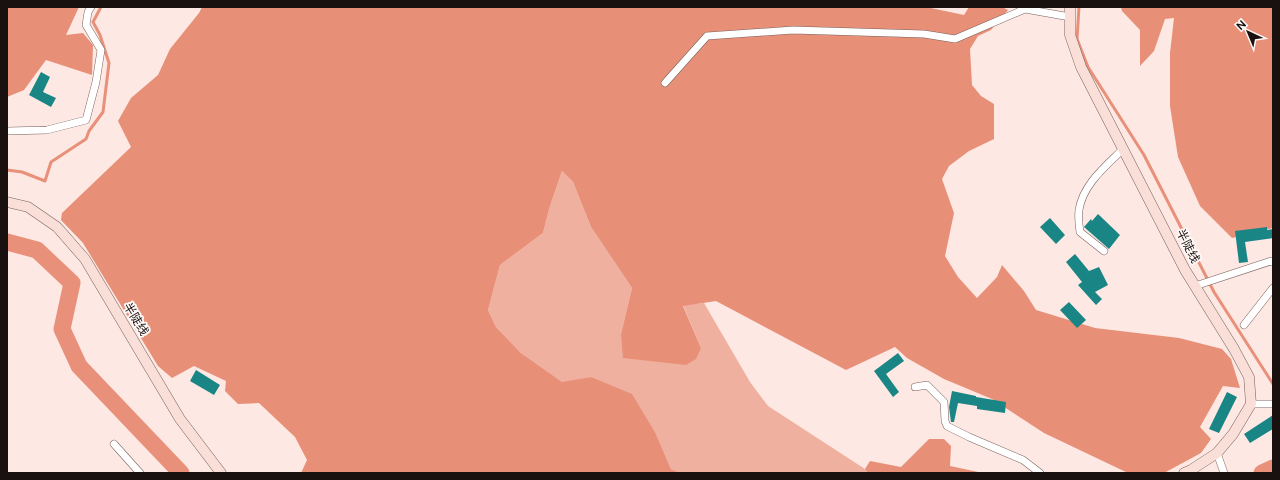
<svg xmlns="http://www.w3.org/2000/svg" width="1280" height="480" font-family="Figtree,'Noto Sans SC',sans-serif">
	<rect width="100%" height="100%" fill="#fde8e3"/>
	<path fill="#f0b09f" d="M562 171 573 182 591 227 632 288 621 334 701 348 683 305 704 303 750 382 768 406 865 469 868 473H680L671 469 656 434 591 377 563 383 521 353 496 327 488 310 500 265 543 233 550 206Z"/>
	<path fill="#e88f78" d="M7 7H79L66 35 83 33 93 45 92 75 46 60 24 90 7 97Z
		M202 7H926L964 15 969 7H1002L1008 10 991 30 978 36 970 49 972 85 981 96 994 104V139L969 151 949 166 942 179 954 213 945 256 958 277 977 298 997 277 1002 265 1024 291 1036 310 1095 328 1179 338 1222 349 1231 359 1240 388 1223 386 1200 427 1211 439 1201 453 1164 473H1128L1044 433 992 399 944 379 907 358 895 347 846 370 716 301 683 306 701 348 696 359 686 365 623 358 621 334 632 288 591 227 573 182 562 171 550 206 543 233 500 265 488 310 496 327 521 353 562 382 591 377 632 394 656 434 671 469 680 473H301L307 460 295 437 259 403 238 404 225 391 226 381 194 366 172 378 158 366 83 243 61 220 62 213 131 147 118 121 131 98 158 75 170 49 199 13Z
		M1121 7H1273V228L1232 238 1200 206 1178 157 1170 106V53L1174 18 1165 19 1154 51 1140 66V30L1122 11Z
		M929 439H944L951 446 950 466 983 473H868L865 469 870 461 901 467Z"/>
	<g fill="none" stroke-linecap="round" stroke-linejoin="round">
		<path stroke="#e9907a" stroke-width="3" d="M1079 7 1077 39 1088 67 1144 155 1214 292 1273 384
			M7 170 22 172 45 181 51 162 86 139 89 131 103 112 109 63 100 35 93 22 101 7"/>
		<path stroke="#e9907a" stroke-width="17" d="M7 242 37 250 72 283 62 329 79 366 181 473
			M1262 473 1273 468"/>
	</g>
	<path fill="#198685" d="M41 72 50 77 43 92 56 98 51 107 29 95Z
		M1098 214 1120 235 1109 249 1084 227 1091 219 1092 221Z
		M1050 218 1065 235 1056 244 1040 227Z
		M1267 227V230L1273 229V238L1245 242 1248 262 1239 263 1235 231Z
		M1075 254 1089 271 1099 267 1108 285 1095 292 1102 299 1096 305 1078 285 1082 282 1066 262Z
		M1069 302 1086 320 1077 328 1060 310Z
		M898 353 904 361 886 374 899 392 893 397 874 371Z
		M196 370 220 385 214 395 190 381Z
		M952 391 976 396V397L1006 402 1005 413 977 409V406L958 403 954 422H951L949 407Z
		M1227 392 1237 397 1219 433 1209 429Z
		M1273 415V429L1250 443 1244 434Z"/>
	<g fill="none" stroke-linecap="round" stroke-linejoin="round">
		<g stroke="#77615c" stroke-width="8">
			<path id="street" d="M665 83 707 36 793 30 924 34 955 39 1025 9 1070 17
				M7 131 47 130 86 120 96 82 101 50 86 25 88 12 91 7
				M1104 251 1080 232C1079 225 1078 217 1079 210 1083 184 1106 166 1123 149
				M1195 286 1271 261 1273 262
				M1244 325 1273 288
				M915 387 927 385 944 402 945 421 947 426 969 437 1023 460 1040 473
				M1251 404H1273
				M114 444 140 473
				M1217 453 1224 473"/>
		</g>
		<g stroke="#77615c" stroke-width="11">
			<path id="secondary" d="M1070 7V35L1081 67 1185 270 1234 349 1249 377 1251 404 1233 434 1217 453 1191 470 1184 473
				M7 202 28 207 57 227 85 259 180 419 221 473"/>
		</g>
		<use href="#street" stroke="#fff" stroke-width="7"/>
		<use href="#secondary" stroke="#fadfd8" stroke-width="10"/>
	</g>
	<g text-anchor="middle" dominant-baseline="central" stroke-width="3.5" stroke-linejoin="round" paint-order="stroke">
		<g font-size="12" fill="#19110f" stroke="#fff9f8">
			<text transform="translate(1188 246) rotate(63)">半陡线</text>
			<text transform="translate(136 319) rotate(59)">半陡线</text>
		</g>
	</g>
	<rect width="1280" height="480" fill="none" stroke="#19110f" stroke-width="16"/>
	<g transform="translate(1248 32) rotate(316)" stroke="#fff9f8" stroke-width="3" paint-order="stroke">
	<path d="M0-3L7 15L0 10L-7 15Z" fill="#19110f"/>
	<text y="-6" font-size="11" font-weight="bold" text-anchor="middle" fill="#19110f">N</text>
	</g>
</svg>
